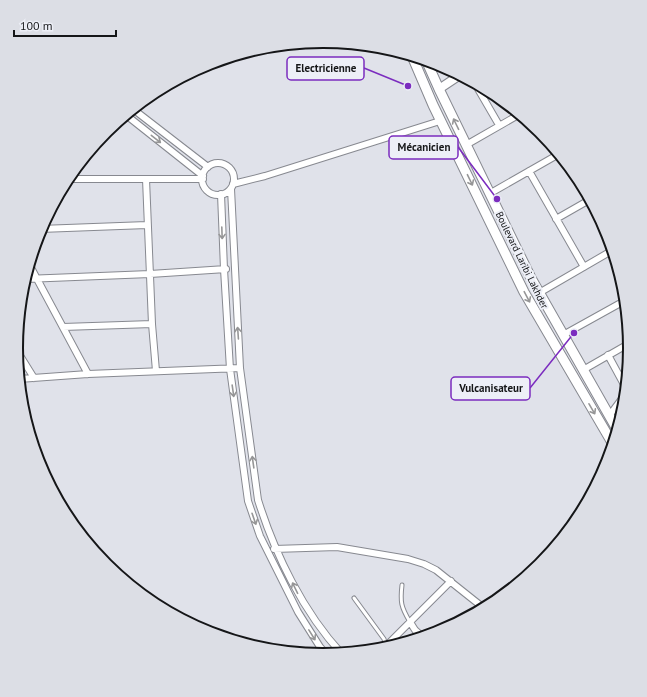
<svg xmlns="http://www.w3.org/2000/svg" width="647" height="697" font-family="'PT Sans',sans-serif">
	<rect width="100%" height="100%" fill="#e0e2ea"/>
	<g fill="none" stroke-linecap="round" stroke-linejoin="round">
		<g stroke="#878990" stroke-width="5">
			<path id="lane" d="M402 585C400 602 401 607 410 622
				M354 598 384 639 386 646"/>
		</g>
		<g stroke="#878990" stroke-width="8">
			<path id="street" d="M474 82 499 125
				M133 109 208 167
				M126 115 203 176
				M466 145 520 114
				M202 179a16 16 0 1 1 32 0a16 16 0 1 1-32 0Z
				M529 171 584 267
				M67 179H203
				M146 179 152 324 156 371
				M233 184 265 176 440 121
				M231 189 240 368 258 500C275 554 303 612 342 654
				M221 194 224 269 230 369 248 501 260 536 298 612 320 647 328 656
				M489 194 559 154
				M556 219 591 199
				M40 229 147 225
				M29 264 88 374
				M25 279 150 274 226 269
				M539 293 613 250
				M63 327 152 324
				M563 335 626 300
				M16 349 34 378
				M608 355 627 390
				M583 370 630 343
				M19 379 88 374 240 368
				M609 416 627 392
				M274 549 337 547 408 559 424 564 436 570 485 609
				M410 622 415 630 424 638
				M382 650 451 581"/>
		</g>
		<g stroke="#878990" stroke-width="10">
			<path id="secondary" d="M439 89 460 75"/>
		</g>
		<g stroke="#878990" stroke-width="11">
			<path id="primary" d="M412 56 433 105 524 292 614 446
				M426 60 439 89 531 278 618 431"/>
		</g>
		<use href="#lane" stroke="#fff" stroke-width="3"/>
		<use href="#street" stroke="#fff" stroke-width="6"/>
		<use href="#secondary" stroke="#fff" stroke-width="8"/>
		<use href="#primary" stroke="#fff" stroke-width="9"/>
	</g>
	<defs><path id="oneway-shaft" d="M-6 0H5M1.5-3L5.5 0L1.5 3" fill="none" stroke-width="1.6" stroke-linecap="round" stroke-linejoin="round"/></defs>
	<g stroke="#969697">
		<use href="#oneway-shaft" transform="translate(456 124) rotate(-116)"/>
		<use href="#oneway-shaft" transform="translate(156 139) rotate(38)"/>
		<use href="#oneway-shaft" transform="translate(470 180) rotate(64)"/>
		<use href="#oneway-shaft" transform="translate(222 233) rotate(88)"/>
		<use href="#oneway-shaft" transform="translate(527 297) rotate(62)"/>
		<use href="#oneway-shaft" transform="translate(238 333) rotate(-94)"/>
		<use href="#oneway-shaft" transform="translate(233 391) rotate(82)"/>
		<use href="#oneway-shaft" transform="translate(592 409) rotate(60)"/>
		<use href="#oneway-shaft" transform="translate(253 462) rotate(-98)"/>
		<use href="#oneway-shaft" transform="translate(254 519) rotate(71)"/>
		<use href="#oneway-shaft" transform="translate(295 588) rotate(-116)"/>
		<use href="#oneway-shaft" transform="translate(312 635) rotate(58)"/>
	</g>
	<g text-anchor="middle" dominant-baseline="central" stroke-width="4" stroke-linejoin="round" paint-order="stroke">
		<g font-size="10" fill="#151618" stroke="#edeff7">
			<text transform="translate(522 260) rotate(64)">Boulevard Laribi Lakhder</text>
		</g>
	</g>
	<path d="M0 0H647V697H0ZM23 348a300 300 0 1 1 600 0a300 300 0 1 1-600 0Z" fill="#dcdee5" fill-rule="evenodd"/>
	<path fill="none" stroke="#151618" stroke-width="2" d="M23 348a300 300 0 1 1 600 0a300 300 0 1 1-600 0Z"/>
	<path fill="none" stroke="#7b2cbf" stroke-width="1.5" d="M408 86L364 68M497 199L458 147M574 333L530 388"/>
	<g fill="#7b2cbf" stroke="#edeff7" stroke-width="1.5">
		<circle cx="408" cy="86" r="4"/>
		<circle cx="497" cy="199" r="4"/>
		<circle cx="574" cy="333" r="4"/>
	</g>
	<g fill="#edeff7" stroke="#7b2cbf" stroke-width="1.5">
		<rect x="287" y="57" width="77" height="23" rx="4"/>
		<rect x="389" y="136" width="69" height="23" rx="4"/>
		<rect x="451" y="377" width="79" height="23" rx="4"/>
	</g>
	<g font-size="11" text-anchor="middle" font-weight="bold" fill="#151618">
		<text x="326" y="72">Electricienne</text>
		<text x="424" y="151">Mécanicien</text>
		<text x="491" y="392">Vulcanisateur</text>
	</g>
	<path d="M14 30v6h102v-6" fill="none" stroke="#151618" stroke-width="2"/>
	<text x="20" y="30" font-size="12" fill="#151618" stroke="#edeff7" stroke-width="3" paint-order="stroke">100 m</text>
</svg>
